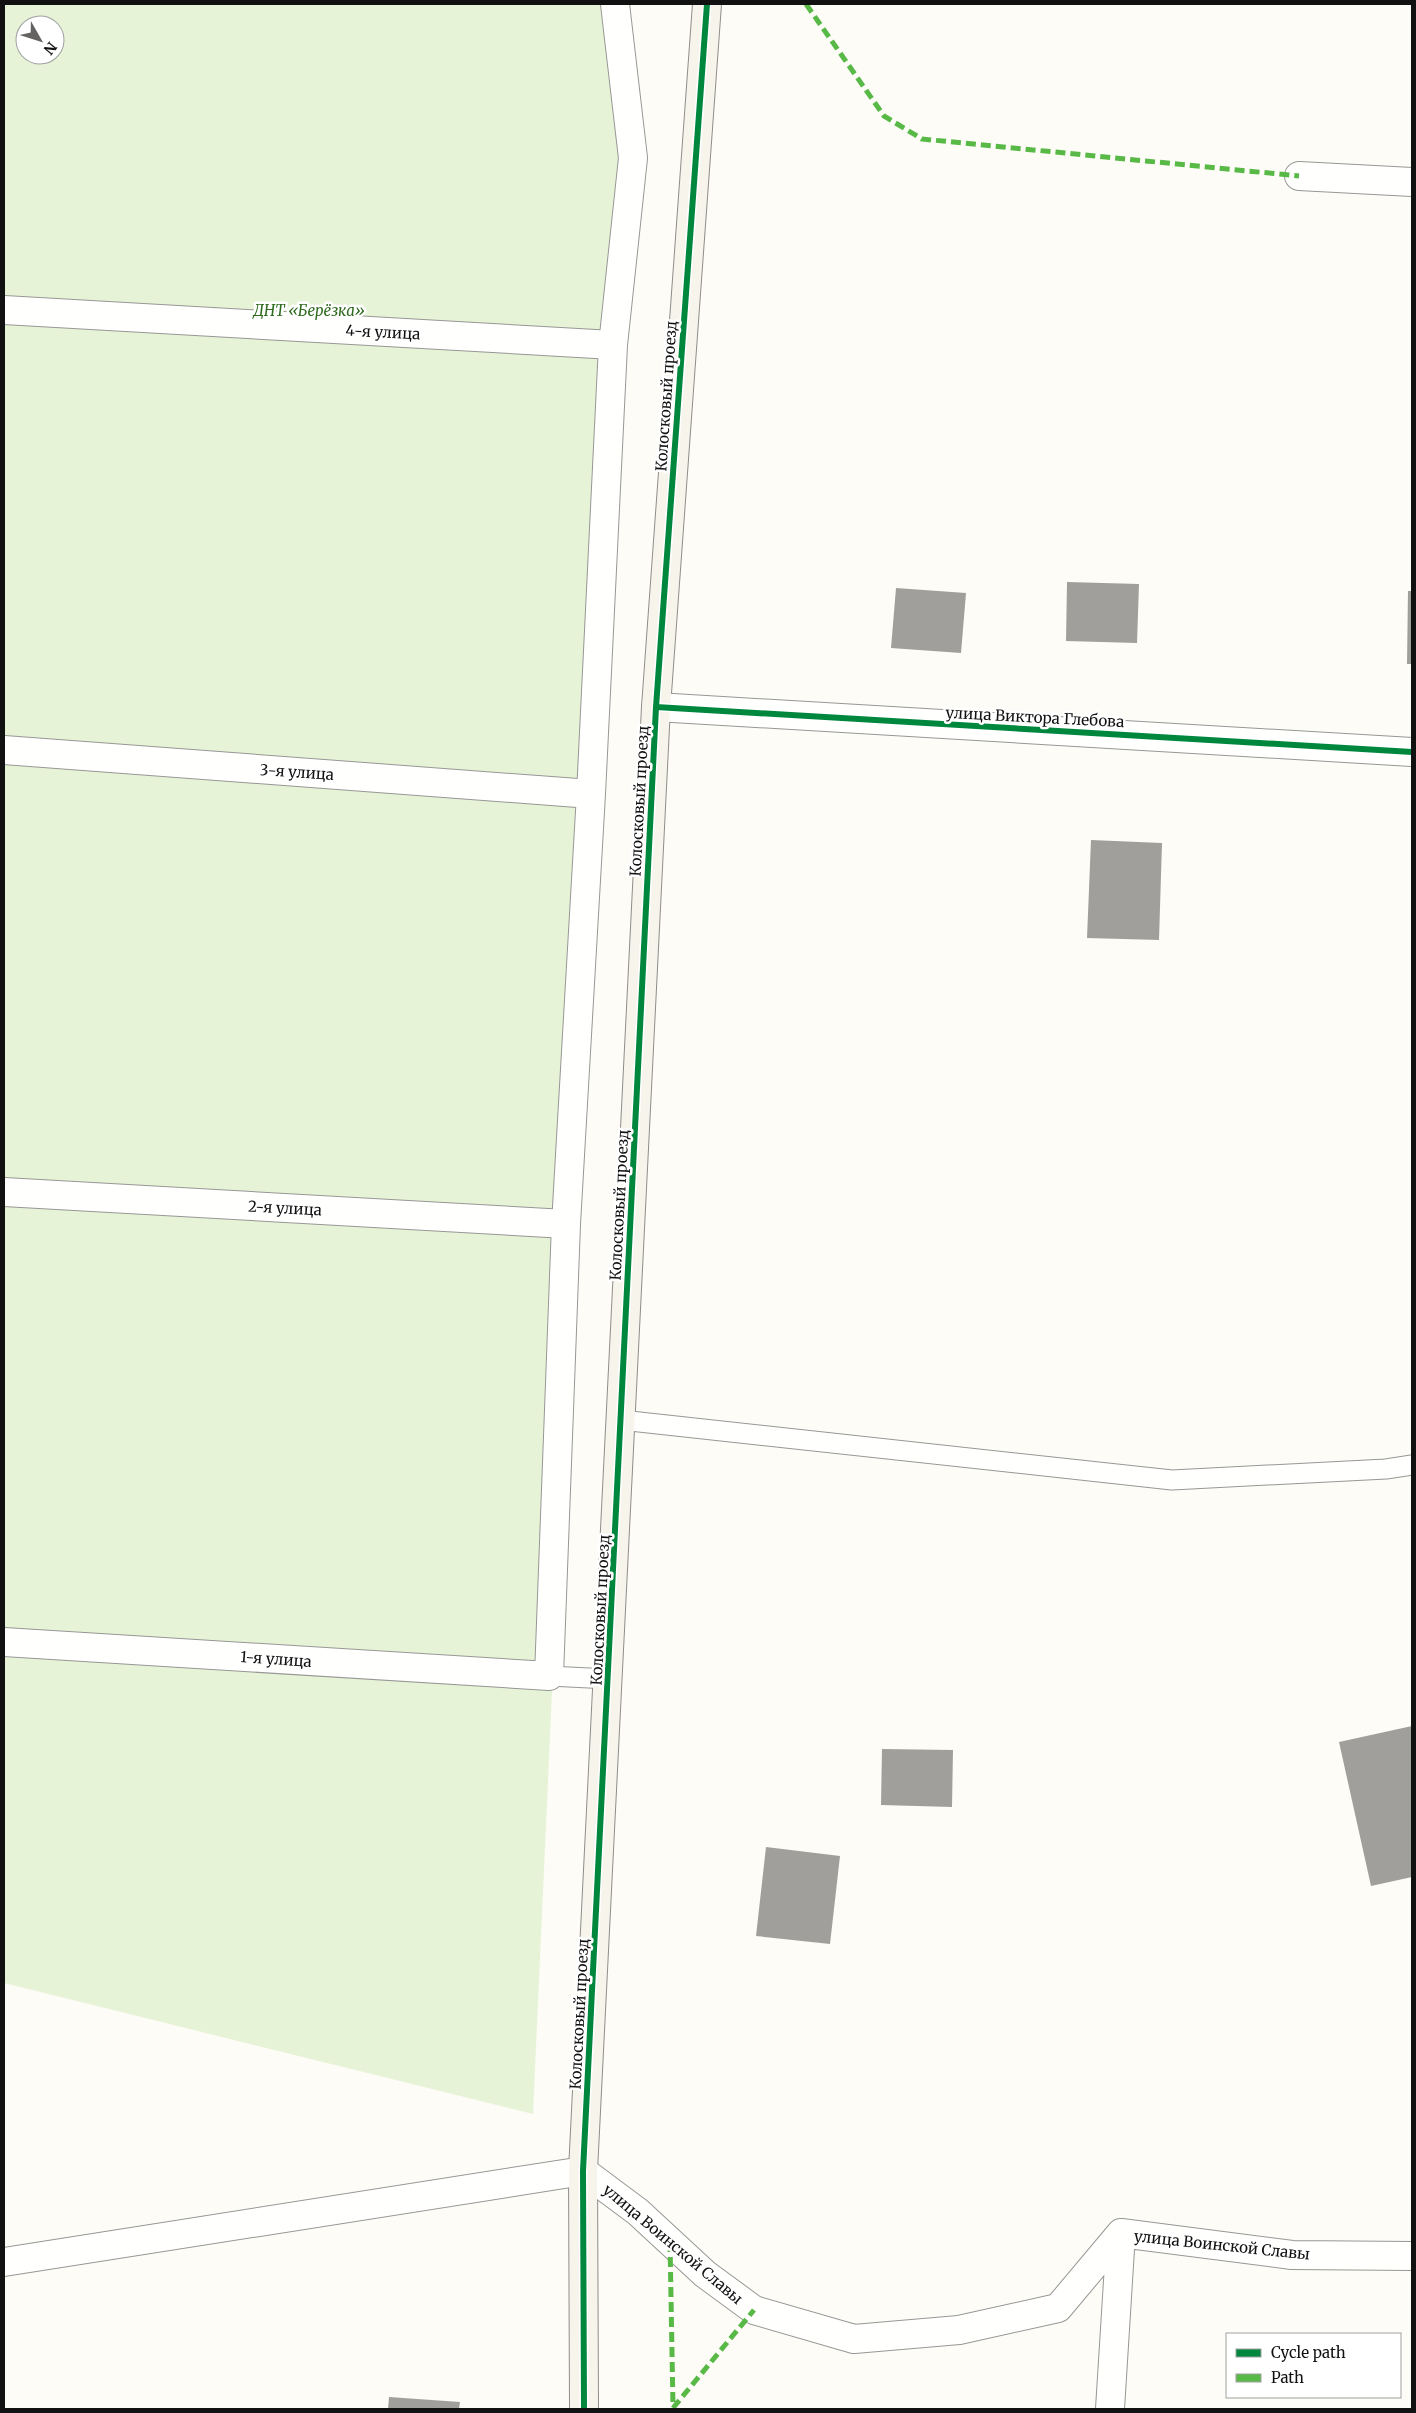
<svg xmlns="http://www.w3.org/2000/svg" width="1416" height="2413" font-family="Merriweather,serif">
	<rect width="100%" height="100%" fill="#fdfcf7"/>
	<path fill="#e7f3d7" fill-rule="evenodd" d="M4 4H628L533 2114 4 1983ZM25 25H55V55H25Z"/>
	<path fill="#a19f9c" d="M1067 582 1139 584 1137 643 1066 641Z
		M896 588 966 593 961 653 891 648Z
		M1408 591H1412V664H1407Z
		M1091 840 1162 843 1159 940 1087 938Z
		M1412 1726V1877L1371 1886 1339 1742Z
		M882 1749 953 1750 952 1807 881 1805Z
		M766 1847 840 1856 830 1944 756 1936Z
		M389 2397 460 2402 459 2409H388Z"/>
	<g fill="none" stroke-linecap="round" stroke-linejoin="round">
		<g stroke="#979795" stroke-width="21">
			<path id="lane" d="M621 1420 1172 1480 1386 1469 1412 1465
				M549 1676 609 1679"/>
		</g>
		<g stroke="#979795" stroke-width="30">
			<path id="street" d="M1299 176 1412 182
				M4 310 613 345
				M656 707 1412 752
				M4 750 591 794
				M4 1192 566 1224
				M4 1642 549 1676 566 1224 591 794 613 345 633 158 615 4
				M1121 2233 1292 2255 1412 2256
				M4 2262 583 2171 638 2212 705 2274 754 2310 854 2339 959 2330 1058 2308 1121 2233
				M1110 2409 1121 2233"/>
		</g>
		<g stroke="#8e8d8b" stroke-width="30">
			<path id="secondary" d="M584 2409 583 2171 656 707 707 4"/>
		</g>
		<use href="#lane" stroke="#fffffe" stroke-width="19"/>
		<use href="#street" stroke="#fffffe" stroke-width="28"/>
		<use href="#secondary" stroke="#f6f4eb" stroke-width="28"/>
		<path stroke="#58b947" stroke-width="5" stroke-dasharray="10 5" stroke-linecap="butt" d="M806 4 884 116 922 139 1299 176
			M670 2242 673 2407
			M673 2408 754 2310"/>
		<g stroke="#fff" stroke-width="9">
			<path id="cycleway" d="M656 707 1412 752
				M584 2409 583 2171 656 707 707 4"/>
		</g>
		<use href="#cycleway" stroke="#00873e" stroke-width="6"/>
	</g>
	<g text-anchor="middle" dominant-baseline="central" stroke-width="5" stroke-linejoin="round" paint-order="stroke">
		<g font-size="15" font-style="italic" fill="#2f6b1f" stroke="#fff">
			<text x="309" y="310">ДНТ «Берёзка»</text>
		</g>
		<g font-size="15" fill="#111" stroke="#fff">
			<text transform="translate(383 332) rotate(3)">4-я улица</text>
			<text transform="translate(666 396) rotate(-86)">Колосковый проезд</text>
			<text transform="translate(1035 717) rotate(3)">улица Виктора Глебова</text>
			<text transform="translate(297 772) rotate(4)">3-я улица</text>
			<text transform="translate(639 801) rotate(-87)">Колосковый проезд</text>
			<text transform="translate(619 1205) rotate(-87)">Колосковый проезд</text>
			<text transform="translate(285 1208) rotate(3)">2-я улица</text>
			<text transform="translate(600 1610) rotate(-87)">Колосковый проезд</text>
			<text transform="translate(276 1659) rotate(4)">1-я улица</text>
			<text transform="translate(579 2014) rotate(-87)">Колосковый проезд</text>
			<text transform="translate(673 2244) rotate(40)">улица Воинской Славы</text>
			<text transform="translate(1222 2245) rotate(6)">улица Воинской Славы</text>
		</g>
	</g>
	<rect width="1416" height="2413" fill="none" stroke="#111111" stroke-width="10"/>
	<rect x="1226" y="2333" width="175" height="65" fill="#ffffff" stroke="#a0a0a0"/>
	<rect x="1236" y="2349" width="25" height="8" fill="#00873e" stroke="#a0a0a0"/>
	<text x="1271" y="2358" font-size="15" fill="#111111">Cycle path</text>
	<rect x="1236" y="2374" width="25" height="8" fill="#58b947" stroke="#a0a0a0"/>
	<text x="1271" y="2383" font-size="15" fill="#111111">Path</text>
	<g transform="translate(40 40) rotate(129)"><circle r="24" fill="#ffffff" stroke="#a0a0a0"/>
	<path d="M0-4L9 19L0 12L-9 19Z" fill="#646362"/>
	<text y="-8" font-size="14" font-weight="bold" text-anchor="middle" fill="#111111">N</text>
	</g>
</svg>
